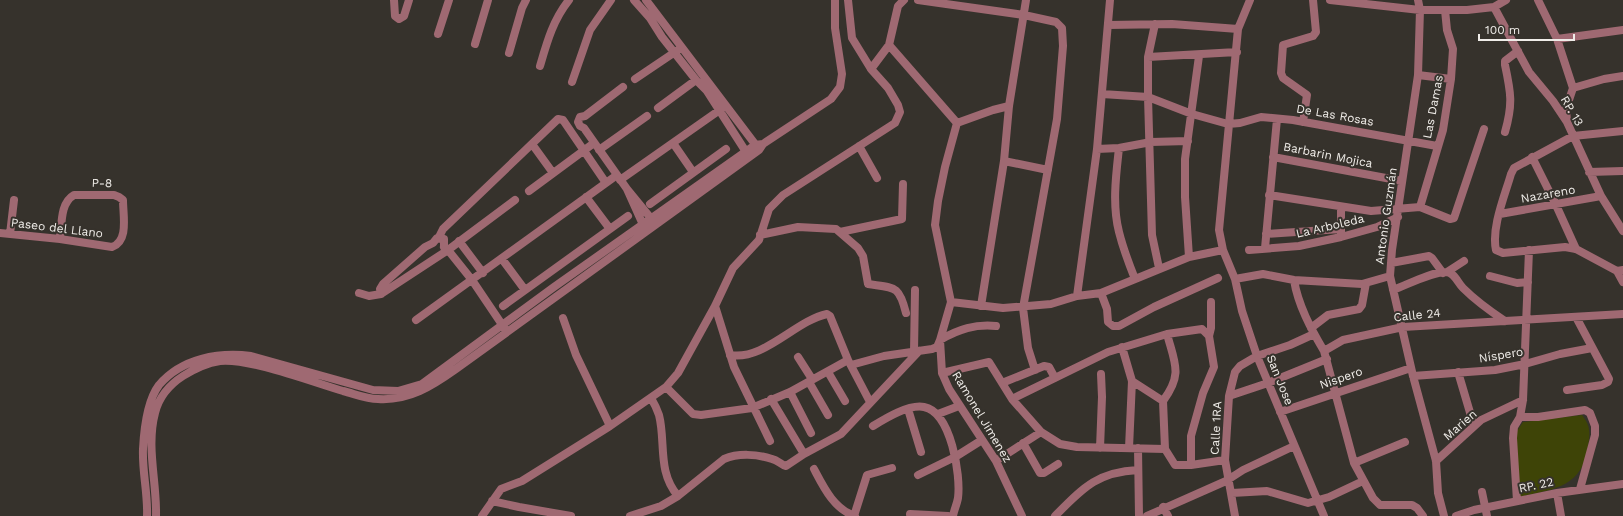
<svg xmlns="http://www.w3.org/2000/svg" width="1623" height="516" font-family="'Work Sans',sans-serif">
	<rect width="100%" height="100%" fill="#36322c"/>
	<path fill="#3e4407" d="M1582 415C1591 426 1590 433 1588 447 1582 488 1553 489 1519 497L1515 434 1523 422Z"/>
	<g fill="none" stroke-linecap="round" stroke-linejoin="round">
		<path stroke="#9f6972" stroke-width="8" d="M394 0 395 16 399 19 404 16 409 0
			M634 0 650 18 662 37 696 80 707 91 748 155
			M646 0 758 148
			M918 0 1024 15 1056 22 1062 28 1063 46 1057 119 1023 308 1028 348 1035 370
			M1250 0 1238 29 1219 230 1223 250 1235 279 1242 311 1257 356 1324 516
			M1330 0 1420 10H1467L1494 7 1506 0
			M1418 0 1420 10 1418 75 1392 250 1390 276 1413 376 1436 461 1438 493 1444 516
			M1538 0 1557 39 1573 88 1566 109 1567 121
			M1494 7 1529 72 1553 101 1567 122 1601 196 1623 231
			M1155 24 1148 57V97L1152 235 1159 268
			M1108 25 1172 24 1238 29
			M438 34 449 0
			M1557 39 1623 30
			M475 44 488 0
			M889 45 898 6 904 0
			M509 53 522 8 526 0
			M1148 57 1237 52
			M540 66C547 42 553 20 569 0
			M871 69 889 45 957 123
			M1418 75 1451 79
			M635 79 678 50
			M572 82 590 30 611 0
			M623 87 585 116 580 117 578 122 580 126 584 128 627 189
			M1573 88 1604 79 1623 76
			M1102 94 1148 97 1192 114 1228 124 1240 123 1261 117 1293 120 1437 146
			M658 108 696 80
			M1303 122 1307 95 1283 78 1281 73 1283 45 1313 36 1316 32 1313 0
			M957 123 945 167 938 201 935 225 951 302 940 340 942 373 949 389 996 461 1022 516
			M957 123 993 110 1009 106
			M1623 131 1573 136 1514 168 1511 174C1505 195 1491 228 1496 250L1503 253 1565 247 1576 249 1617 271 1623 270
			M1505 132C1513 104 1511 93 1505 65V61L1518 51
			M673 143 693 172
			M532 144 553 173
			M763 144 831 99 840 87 842 74 835 28V0
			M859 146 877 178
			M1119 148C1116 175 1112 205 1119 232 1123 248 1129 264 1135 279
			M1097 149 1119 148 1151 142 1188 141
			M599 150 647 116
			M1273 157 1402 181
			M1532 157 1556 205 1576 249
			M1004 161 1048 170
			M1589 172 1623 171
			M620 180 724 107
			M529 191 594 143
			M1269 195 1371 211 1420 207 1450 219 1454 218 1484 129
			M586 197 610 229
			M650 204 726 149
			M1341 207V234
			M1420 207 1443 130 1451 79 1453 49 1447 30 1445 10
			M1500 214 1601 196
			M645 229 627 189 654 222
			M840 232 902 219 903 184
			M0 233 60 239 112 247C129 241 123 216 123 200L119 197 114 195H74C60 203 62 224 60 239
			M10 234 14 200
			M1266 234 1341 229
			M760 235 798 227 836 229 858 248 863 256 868 284C895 288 899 285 906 313
			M439 237 443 229 558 119 563 120 606 183
			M459 241 483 273
			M1265 248 1277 119
			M1249 250 1299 246 1341 237 1377 227 1398 217
			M1189 257 1185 197V159L1199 56
			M502 259 525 290
			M1391 263 1429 256 1432 258 1443 273
			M1617 271 1623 282
			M1447 272 1464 261
			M1490 276 1517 283 1528 282
			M1235 279 1263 274 1294 280 1362 284 1390 276
			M1294 280C1298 305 1311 329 1324 351
			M1393 290C1407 285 1431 272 1446 272 1454 272 1458 283 1463 288 1476 301 1490 311 1505 321
			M359 293 369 296 381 294 448 250 444 247
			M1101 293 1107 309 1108 322 1113 326H1119L1154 307 1218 278
			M381 294 380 289 383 284 425 247 433 243 437 238 444 239V247
			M1077 296 1097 149 1110 0
			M951 302 1003 308 1051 304 1077 296 1101 293 1189 257 1223 250
			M503 306 628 216
			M715 306 734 367 770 441
			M981 306 1004 161 1009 106 1026 0
			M563 318 576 355 610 426
			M416 320 617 175
			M1311 328 1328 315 1359 309 1362 305 1366 283
			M505 329 472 280 448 250 515 200
			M1209 336 1211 328V302
			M1122 347 1132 381 1129 448
			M914 352 915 290
			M730 355C764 361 795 321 827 314L830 316 848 360 870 402
			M798 357 812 379
			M851 365 884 356 932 349 937 347 940 340C959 329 975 324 996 326
			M828 372 845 401
			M1458 372 1474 426
			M942 373 989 362 1012 399 1041 432 1060 444 1077 447 1165 449
			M1413 376 1495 370 1525 364 1560 354 1592 348
			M1132 381 1163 401 1165 449 1175 465H1191L1225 460
			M809 382 828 415
			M1002 383 1044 366 1049 367 1055 378
			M666 387 693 414 701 415 752 408 790 392 848 360
			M1567 390 1602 385 1608 382 1609 379 1576 317
			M790 392 811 433
			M1229 396 1235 372 1240 366 1257 356 1290 345 1314 334
			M651 398C654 403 657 409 659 415 666 442 657 472 678 496L724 459C738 453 757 454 772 459 778 460 781 465 786 466L804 454 771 399
			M1012 399 1108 352 1167 334 1202 329 1209 336 1214 367 1203 393 1191 436V465
			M1163 401C1183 374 1175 364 1167 334
			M908 409 921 452
			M1280 412 1411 368
			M938 414 959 406
			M1520 417H1538L1585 410 1590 413 1595 426V435L1580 489
			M873 426C886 418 909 404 924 407 951 412 961 475 958 498 957 504 954 510 953 516
			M1023 443 1040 473H1044L1058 464
			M1100 448 1102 397 1101 374
			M1138 448 1139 516
			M804 454 841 434 919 351
			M996 461 1041 432
			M1436 461 1481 420 1523 400
			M1354 463 1405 442
			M814 469C824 488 834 509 855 516
			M918 475 955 457 982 440
			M1482 492 1487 516
			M1232 493 1267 491 1308 503 1329 497 1363 481
			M1557 493 1561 516
			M492 501 519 507 571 516
			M1517 501 1513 438 1514 427 1520 417 1523 400 1529 250
			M1163 507 1168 516
			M910 514 948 516
			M147 516C148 494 142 471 143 449 144 430 147 401 159 385 182 358 219 352 251 356L373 390 398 391 422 384 554 287 755 145 763 144 759 150 456 369C432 386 409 401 378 399 366 399 355 394 343 391 312 382 250 358 220 361 207 363 194 369 183 376 169 385 159 397 155 413 146 447 157 482 156 516
			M482 516 501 489 522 481 610 426 666 387 678 373 715 306 733 268 759 240 769 209 783 195 895 123 900 112 898 105 888 88 871 69 852 38 848 0
			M630 516 661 506 678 496
			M854 516 867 475 892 468
			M1055 516C1083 488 1097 472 1138 470
			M1147 516 1226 481 1243 470 1294 446
			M1235 516 1225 460 1229 396 1268 383 1327 359
			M1423 516 1417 508 1412 505H1380L1373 498 1354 463 1324 351 1343 340 1403 327 1623 314
			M1456 516 1474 510 1557 493 1623 484"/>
	</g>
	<g text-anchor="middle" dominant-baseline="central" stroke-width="4" stroke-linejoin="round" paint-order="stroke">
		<g font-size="12" fill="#f0ede9" stroke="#36322c">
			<text transform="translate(1433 107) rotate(-79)">Las Damas</text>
			<text transform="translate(1572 111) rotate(59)">RP. 13</text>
			<text transform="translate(1335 115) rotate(10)">De Las Rosas</text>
			<text transform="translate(1328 155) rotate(11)">Barbarin Mojica</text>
			<text transform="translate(102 183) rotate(2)">P-8</text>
			<text transform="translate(1548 194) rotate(-10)">Nazareno</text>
			<text transform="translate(1386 216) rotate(-82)">Antonio Guzmán</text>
			<text transform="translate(1330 226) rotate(-13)">La Arboleda</text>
			<text transform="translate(57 228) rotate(7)">Paseo del Llano</text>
			<text transform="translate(1417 315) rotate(-6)">Calle 24</text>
			<text transform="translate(1501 355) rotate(-9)">Níspero</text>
			<text transform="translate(1341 378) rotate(-19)">Nispero</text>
			<text transform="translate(1280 380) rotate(68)">San Jose</text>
			<text transform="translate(982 417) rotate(59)">Ramonel Jimenez</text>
			<text transform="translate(1460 425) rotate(-41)">Marien</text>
			<text transform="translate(1216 428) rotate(-87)">Calle 1RA</text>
			<text transform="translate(1536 485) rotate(-12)">RP. 22</text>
		</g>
	</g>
	<path d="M1479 34v6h95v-6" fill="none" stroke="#f0ede9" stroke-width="2"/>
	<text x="1485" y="34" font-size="12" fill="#f0ede9" stroke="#36322c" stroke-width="3" paint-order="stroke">100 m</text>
</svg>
